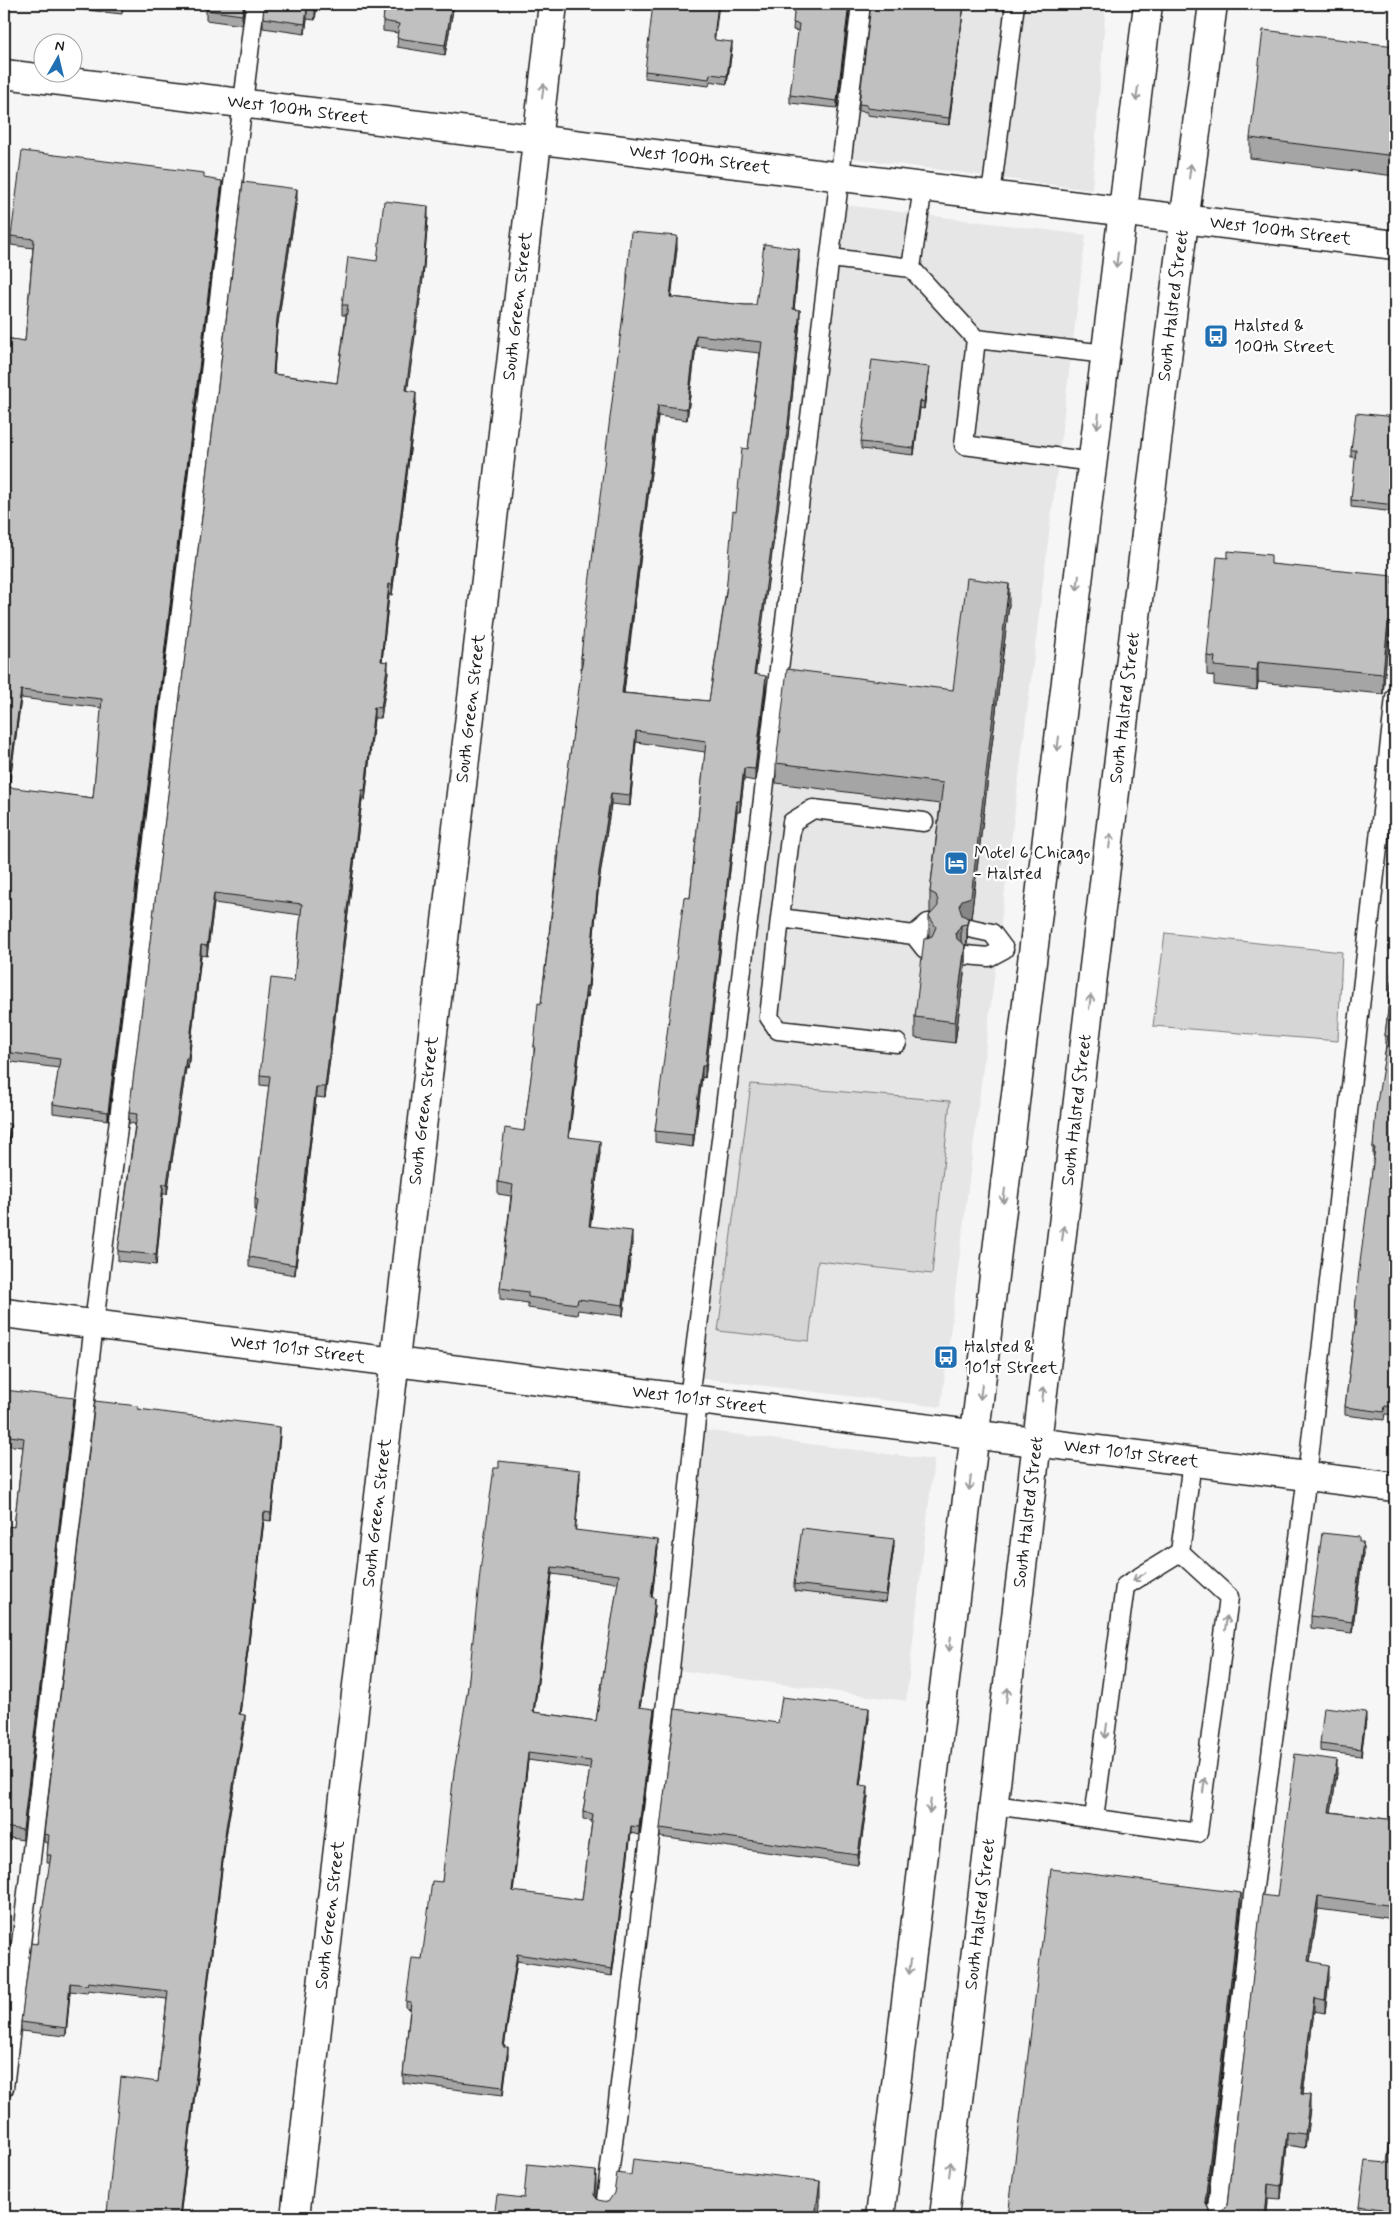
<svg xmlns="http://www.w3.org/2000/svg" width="1399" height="2221" font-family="Mynerve,sans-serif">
	<rect width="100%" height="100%" fill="#f6f6f6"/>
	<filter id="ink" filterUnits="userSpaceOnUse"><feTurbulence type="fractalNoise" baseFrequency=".02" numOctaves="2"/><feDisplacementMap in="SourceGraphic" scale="10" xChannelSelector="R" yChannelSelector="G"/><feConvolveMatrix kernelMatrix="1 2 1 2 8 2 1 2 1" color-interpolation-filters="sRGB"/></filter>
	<g filter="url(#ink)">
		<path fill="#e6e6e6" d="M861 4H1106L1092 190 843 157Z
			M837 204 1086 235 941 1407 692 1377Z
			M694 1429 934 1460 906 1701 670 1669Z"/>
		<path fill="#d6d6d6" stroke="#797979" d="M1165 933 1342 952 1338 1041 1153 1026Z
			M751 1084 950 1101 932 1274 818 1261 809 1341 718 1331Z"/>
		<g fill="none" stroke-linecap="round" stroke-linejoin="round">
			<g stroke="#1c1c1c" stroke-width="21">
				<path id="service" d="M923 187 911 268 976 339 1106 354
					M991 195 1015 4
					M831 258 911 268
					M976 339 964 445 1093 462
					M780 918 769 1017 778 1030 897 1043
					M914 935 780 918 792 822 813 809 924 822
					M925 949 914 935 928 923
					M966 955 989 957 1004 949 992 933 969 928
					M689 1399 861 4
					M1180 1552 1192 1462
					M994 1805 1198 1833 1229 1597 1180 1552
					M1094 1818 1125 1586 1180 1552
					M4 2088 94 1324 255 4
					M604 2217 670 1669 698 1400
					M1216 2217 1253 1895 1307 1476 1395 697"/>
			</g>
			<g stroke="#1c1c1c" stroke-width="31">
				<g id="minor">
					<path id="s1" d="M4 74 1395 245"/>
					<path id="s2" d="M4 1313 1395 1487"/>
					<path id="s3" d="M295 2217 553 4"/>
				</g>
			</g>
			<g stroke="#1c1c1c" stroke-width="31">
				<g id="primary">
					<path d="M880 2217 1148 4"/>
					<path id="s4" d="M944 2217 1177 275 1213 4"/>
				</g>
			</g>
			<use href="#service" stroke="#fff" stroke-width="18"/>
			<use href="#minor" stroke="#fff" stroke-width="28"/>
			<use href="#primary" stroke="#fff" stroke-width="28"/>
		</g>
		<path fill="#a5a5a5" stroke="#1c1c1c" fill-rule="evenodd" d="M51 4H123L122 14 51 6Z
			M245 4 242 25 206 20V10Z
			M317 4 315 20 307 19 305 34 263 28V18Z
			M385 4H454L445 55 397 47 398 33 383 31V21Z
			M795 4H850L837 108 790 103V95L799 31 793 30Z
			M964 4 949 125 867 115V112L859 111V104Z
			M714 38 715 40 732 49 727 84 710 81 709 86 645 78V71Z
			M1395 46V176L1250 158V138Z
			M204 179 222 189 108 1120 53 1113V1104L59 1068 4 1061V338L25 341 33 248 11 245V236ZM21 698 102 708 93 798 9 788Z
			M297 199 277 329 274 374 337 383 346 315H342V305L377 261 428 217 423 278 407 391 416 402 392 595H389L382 661 388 672 381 718H374L365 801 362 800 325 1098 316 1097 295 1275 249 1267V1257L257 1210H255V1199L269 1086 260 1085V1075L294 981 301 915 214 903 207 956 201 955 188 1069 186 1068 167 1194H163L156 1265 118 1261V1251L135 1124 129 1123V1113Z
			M677 248 671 297 745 305H756L799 260 794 309 800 321 788 436 755 674 766 687 755 781 744 779 740 812H737L705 1078 702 1077 693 1147 655 1142V1131L690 898 705 752 636 742 630 806 611 804 599 882 588 997H586L569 1137 600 1153 590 1226 632 1243 623 1316 578 1310 577 1315 528 1308V1303L500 1299V1288L511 1196 498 1194V1182L524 1131 534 1057V1046L541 1004 557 863V852L582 670 581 669V658L627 286V274ZM696 346 760 353 748 449 709 701 624 693 658 416 687 420Z
			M929 374 924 409 920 408 914 455 861 449V442Z
			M1395 417V512L1351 507V500L1356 457H1351V450Z
			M1228 558 1271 564 1395 584V642H1388L1383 694 1258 682 1257 690 1214 685V676L1207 675V656Z
			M1009 604 971 918H968L967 944 965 945V966L955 1043 915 1038V1017L929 937V916L931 913H930V892L940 804 776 783V763L953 690Z
			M1395 949V1415L1385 1414 1384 1420 1345 1415V1407L1356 1318H1355V1310L1374 1156H1373V1148L1386 1044H1385V1036Z
			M4 1123 10 1133 5 1172H4Z
			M4 1390 74 1407 23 1840 4 1837V1563L14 1527 23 1447 4 1445Z
			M138 1409 280 1435 271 1521 264 1520 254 1603 240 1714 245 1723 226 1836 180 2217H107V2213L158 2082 167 1999 88 1990 87 1993 70 1991 66 2036 21 2031V2022L37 1944 50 1863H47L48 1843 44 1842V1834Z
			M499 1468 580 1477 575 1530 658 1548 652 1597 655 1605 651 1641 640 1707 654 1716 639 1835 631 1833 612 1976 517 1961 504 2047 508 2055 503 2095 403 2083V2075L410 2009 406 2008V2001L422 1959 442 1882 468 1687ZM552 1574 618 1583 596 1721 534 1712ZM528 1760 590 1769 583 1812V1820L592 1821 582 1900 513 1892Z
			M1359 1542 1363 1554 1352 1633 1311 1628V1616Z
			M894 1546 886 1602 794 1591V1584Z
			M869 1718 860 1785 868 1796 858 1865 660 1837V1828L778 1723Z
			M1366 1720 1361 1756 1320 1751V1744Z
			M1337 1773 1331 1812 1395 1820V1919L1318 1909 1310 1962 1329 1979 1325 2013 1314 2011 1303 2094 1310 2108 1305 2148 1287 2145 1281 2199 1268 2198 1267 2217H1008L1241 1906 1207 2205 1210 2212 1221 2213 1227 2205 1277 1897Z
			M1395 2060V2089H1393V2076Z
			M1387 2163 1395 2217H1359V2206Z"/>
		<path fill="#868686" stroke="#1c1c1c" d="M244 4H245L242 25V15Z
			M316 4H317L315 20V10Z
			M452 4H454L445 55V45Z
			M718 4H719L714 44V37Z
			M849 4H850L837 108V101Z
			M964 4 949 125V118Z
			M307 9V19L305 34V24Z
			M732 42V49L727 84V76Z
			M222 181V189L108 1120V1112Z
			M297 189V199L277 329 273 384 277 319Z
			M428 206V217L423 278 406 401V390Z
			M677 236V248L670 308V297Z
			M799 249V260L793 320V309Z
			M800 310V321L788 436 754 685V674Z
			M696 335V346L687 420V409Z
			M929 367V374L924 409V402Z
			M416 392V402L392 595V585Z
			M920 401V408L914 455V448Z
			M658 405V416L622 704V693Z
			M389 584V595L381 671V661Z
			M1009 584V604L971 918H968L967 944V924L962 921 959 906Z
			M1388 622V642L1383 694V674Z
			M388 662V672L381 718V708Z
			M1258 662V682L1257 690V670Z
			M766 676V687L755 781V769Z
			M21 690V698L8 796V787Z
			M374 707V718L365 801V790Z
			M636 731V742L630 806V795Z
			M744 768V779L740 812V801Z
			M362 790V800L325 1098V1087Z
			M611 793V804L599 882 588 997V986L599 871Z
			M737 801V812L705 1078V1066Z
			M214 893V903L207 956V946Z
			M961 925V946L956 954V933Z
			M201 945V955L188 1069V1058Z
			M965 945V966L955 1043V1022Z
			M586 986V997L568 1148V1137Z
			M186 1058V1068L167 1194V1184Z
			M702 1066V1077L693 1147V1135Z
			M316 1087V1097L295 1275V1265Z
			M10 1124V1133L5 1172V1163Z
			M600 1141V1153L589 1237V1226Z
			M163 1184V1194L156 1265V1255Z
			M632 1231V1243L623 1316V1305Z
			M74 1398V1407L23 1840V1830Z
			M280 1427V1435L271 1521V1513Z
			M580 1470V1477L575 1537V1530Z
			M264 1512V1520L239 1722V1714Z
			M894 1539V1546L886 1602V1595Z
			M658 1540V1548L651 1605V1597Z
			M1363 1542V1554L1352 1633V1622Z
			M552 1567V1574L533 1720V1712Z
			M655 1598V1605L651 1641 639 1714V1707Z
			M869 1708V1718L859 1795V1785Z
			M654 1709V1716L639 1835V1827Z
			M1366 1712V1720L1361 1756V1749Z
			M245 1715V1723L226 1836 180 2217H179L226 1828Z
			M528 1753V1760L512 1899V1891Z
			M1337 1760V1773L1329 1826V1812Z
			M868 1786V1796L858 1865V1855Z
			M631 1826V1833L612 1976V1969Z
			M1241 1893V1906L1205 2216V2202Z
			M1318 1896V1909L1308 1974V1961Z
			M10 1940V1949L4 1999V1990Z
			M517 1954V1961L503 2054V2047Z
			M1329 1965V1979L1325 2013V2000Z
			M70 1983V1991L66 2036V2028Z
			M1314 1998V2011L1301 2107V2094Z
			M508 2047V2055L503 2095V2087Z
			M1310 2095V2108L1305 2148V2134Z
			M1287 2132V2145L1281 2199V2186Z
			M596 2171V2196L594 2217V2195Z
			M820 2181V2206L819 2217H815Z
			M1268 2184V2198L1267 2217H1265Z"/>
		<path fill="#c0c0c0" stroke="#1c1c1c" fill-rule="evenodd" d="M207 4H244L242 15 206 10Z
			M264 4H316L315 10 307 9 305 24 263 18Z
			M385 4H452L445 45 397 38 399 24 383 21Z
			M653 4H718L714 37 715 40 732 42 727 76 710 74 709 79 645 71Z
			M795 4H849L837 101 790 95 799 24 793 23Z
			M871 4H964L949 118 867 108V105L859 104Z
			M1263 30 1395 46V156L1250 138Z
			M22 151 204 173V178L222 181 108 1112 53 1104 60 1059 4 1052V338L25 341 34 239 11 236ZM21 690 102 699 93 798 8 787Z
			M243 182 297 189 277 319 273 374 337 383 348 305H342L348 257 377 261 384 201 428 206 423 268 406 390 416 392 392 585 389 584 381 661 388 662 381 708 374 707 365 790H362L325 1087H316L295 1265 249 1257 258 1200 255 1199 270 1076 260 1075 271 978 294 981 302 904 214 893 207 946 201 945 188 1058H186L167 1184H163L156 1255 118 1251 137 1114 129 1113Z
			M631 232 677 236 670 297 745 305H756L764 244 799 249 793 309 800 310 788 424 754 674 766 676 755 769 744 768 740 801H737L705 1066H702L693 1135 655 1131 684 897 690 898 706 741 636 731 630 795 611 793 599 871 588 986H586L568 1137 600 1141 589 1226 632 1231 623 1305 578 1299 577 1304 528 1297V1292L500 1288 513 1185 498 1182 505 1128 524 1131 535 1046H534L538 1003 541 1004 559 852H557L583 658H581L585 616 628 275 627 274ZM696 335 762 342 748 449 742 448 736 512 733 511 726 593 709 701 622 693 658 405 687 409Z
			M872 360 929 367 924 402 920 401 914 448 861 442Z
			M1356 413 1395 417V505L1351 500 1356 450H1351Z
			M1228 551 1271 555V564L1393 576 1392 584H1395V623L1388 622 1383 674 1258 662 1257 670 1214 666 1215 657 1207 656 1217 557 1228 558Z
			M967 578 1009 584 971 897 962 900 959 906 962 915 968 918 967 924 961 925 956 933 957 939 965 945 955 1022 915 1017 924 939 932 936 936 927 929 916 938 906V901L936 895 930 892 943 783 776 763 787 669 953 690Z
			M1395 949V1407L1385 1406 1384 1412 1345 1407 1357 1310H1355L1359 1270 1375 1148H1373L1376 1109 1388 1036H1385Z
			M4 1123 10 1124 5 1163H4Z
			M4 1390 74 1398 23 1830 4 1827V1563L9 1526 14 1527 24 1438 4 1435Z
			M95 1401 138 1406V1409L280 1427 271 1513 264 1512 254 1595 239 1714 245 1715 226 1828 179 2217H121V2214L107 2213 121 2077 158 2082 168 1991 88 1982 87 1985 70 1983 66 2028 21 2022 31 1943 37 1944 51 1855H47L49 1835 44 1834Z
			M499 1461 580 1470 575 1530 658 1540 651 1597 655 1598 651 1634 639 1707 654 1709 639 1827 631 1826 612 1969 517 1954 503 2047H508L503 2087 403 2075 411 2002 406 2001 412 1958 422 1959 432 1881 442 1882 454 1772 468 1687 481 1564 494 1468H499ZM552 1567 619 1575 596 1721 533 1712ZM528 1753 591 1761 583 1812 593 1814 582 1900 512 1891Z
			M802 1528 894 1539 886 1595 794 1584Z
			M1322 1533 1359 1537V1542H1363L1352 1622 1311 1616Z
			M782 1697 869 1708 859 1785 868 1786 858 1855 660 1828 675 1709 778 1723Z
			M1324 1707 1366 1712 1361 1749 1320 1744Z
			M1295 1754 1337 1760 1329 1812 1395 1820V1906L1318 1896 1308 1961 1329 1965 1325 2000 1314 1998 1301 2094 1310 2095 1305 2134 1287 2132 1281 2186 1268 2184 1265 2217H1008L1051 1869 1241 1893 1205 2202 1210 2212 1221 2213 1227 2205 1262 1895 1277 1897Z
			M4 1939 10 1940 4 1990Z
			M1395 2060V2076H1393Z
			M1395 2098V2217H1381L1382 2209 1359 2206 1365 2161 1387 2163Z
			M633 2159 820 2181 815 2217H494L497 2195 524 2198 527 2164 596 2171 594 2195 598 2200 608 2202 614 2193 617 2173 631 2175Z"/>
		<defs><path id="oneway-shaft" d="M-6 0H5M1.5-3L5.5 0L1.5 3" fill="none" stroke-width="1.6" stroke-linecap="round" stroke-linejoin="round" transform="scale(1.25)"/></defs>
		<g stroke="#999">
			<use href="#oneway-shaft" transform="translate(543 91) rotate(-83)"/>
			<use href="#oneway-shaft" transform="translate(1137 94) rotate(97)"/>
			<use href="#oneway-shaft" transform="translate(1190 171) rotate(-83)"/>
			<use href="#oneway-shaft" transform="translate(1117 260) rotate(97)"/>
			<use href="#oneway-shaft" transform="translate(1098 421) rotate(97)"/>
			<use href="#oneway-shaft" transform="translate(1078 583) rotate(97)"/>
			<use href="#oneway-shaft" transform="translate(1058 744) rotate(97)"/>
			<use href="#oneway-shaft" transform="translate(1110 841) rotate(-83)"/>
			<use href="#oneway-shaft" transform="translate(1090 1002) rotate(-83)"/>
			<use href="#oneway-shaft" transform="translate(1004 1196) rotate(97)"/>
			<use href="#oneway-shaft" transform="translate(1063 1233) rotate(-83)"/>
			<use href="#oneway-shaft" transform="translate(981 1392) rotate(97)"/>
			<use href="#oneway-shaft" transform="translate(1043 1394) rotate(-83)"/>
			<use href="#oneway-shaft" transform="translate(970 1483) rotate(97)"/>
			<use href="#oneway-shaft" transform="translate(1139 1577) rotate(148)"/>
			<use href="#oneway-shaft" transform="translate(1226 1623) rotate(-82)"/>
			<use href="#oneway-shaft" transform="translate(950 1644) rotate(97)"/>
			<use href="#oneway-shaft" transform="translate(1007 1695) rotate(-83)"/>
			<use href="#oneway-shaft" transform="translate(1106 1731) rotate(98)"/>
			<use href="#oneway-shaft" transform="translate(1204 1785) rotate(-82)"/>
			<use href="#oneway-shaft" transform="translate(930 1806) rotate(97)"/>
			<use href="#oneway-shaft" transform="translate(910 1967) rotate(97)"/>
			<use href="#oneway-shaft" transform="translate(950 2169) rotate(-83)"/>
		</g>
	</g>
	<defs>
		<g id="bus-square" transform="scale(1.25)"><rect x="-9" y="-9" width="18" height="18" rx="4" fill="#1f6fb2" stroke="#fff"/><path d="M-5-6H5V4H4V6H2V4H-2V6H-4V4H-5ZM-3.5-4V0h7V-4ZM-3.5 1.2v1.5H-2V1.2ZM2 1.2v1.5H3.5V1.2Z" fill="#fff"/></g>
		<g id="hotel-square" transform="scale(1.25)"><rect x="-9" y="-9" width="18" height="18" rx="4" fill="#1f6fb2" stroke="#fff"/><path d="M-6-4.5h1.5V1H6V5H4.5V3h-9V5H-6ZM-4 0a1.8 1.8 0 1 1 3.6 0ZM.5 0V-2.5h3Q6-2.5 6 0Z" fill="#fff"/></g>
	</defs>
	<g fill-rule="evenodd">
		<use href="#bus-square" x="1216" y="336"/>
		<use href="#hotel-square" x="956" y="863"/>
		<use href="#bus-square" x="946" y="1357"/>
	</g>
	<g text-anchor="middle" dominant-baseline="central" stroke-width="4.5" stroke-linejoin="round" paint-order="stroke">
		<g font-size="18" fill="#1c1c1c" stroke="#fff">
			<text stroke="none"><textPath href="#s1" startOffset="296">West 100th Street</textPath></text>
			<text stroke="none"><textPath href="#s1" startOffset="701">West 100th Street</textPath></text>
			<text stroke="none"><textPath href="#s1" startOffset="1286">West 100th Street</textPath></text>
			<text stroke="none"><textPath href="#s3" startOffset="1924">South Green Street</textPath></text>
			<text stroke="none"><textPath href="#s4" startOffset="1925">South Halsted Street</textPath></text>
			<text stroke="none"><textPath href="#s3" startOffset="1519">South Green Street</textPath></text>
			<text stroke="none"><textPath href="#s4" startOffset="1520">South Halsted Street</textPath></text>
			<text stroke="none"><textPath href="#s3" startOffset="1114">South Green Street</textPath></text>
			<text stroke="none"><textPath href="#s4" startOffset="1115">South Halsted Street</textPath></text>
			<text stroke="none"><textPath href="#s2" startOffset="296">West 101st Street</textPath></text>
			<text stroke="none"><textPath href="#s2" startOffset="701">West 101st Street</textPath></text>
			<text stroke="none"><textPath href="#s2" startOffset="1136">West 101st Street</textPath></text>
			<text stroke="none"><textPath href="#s4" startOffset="710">South Halsted Street</textPath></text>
			<text stroke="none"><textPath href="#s3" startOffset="709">South Green Street</textPath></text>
			<text stroke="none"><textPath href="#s3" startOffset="304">South Green Street</textPath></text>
			<text stroke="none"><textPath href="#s4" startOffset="305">South Halsted Street</textPath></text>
		</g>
		<g font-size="18" fill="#1c1c1c" stroke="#fff" text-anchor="start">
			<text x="1234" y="326">Halsted &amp;<tspan x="1234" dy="21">100th Street</tspan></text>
			<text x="974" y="853">Motel 6 Chicago<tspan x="974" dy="21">- Halsted</tspan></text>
			<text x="964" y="1347">Halsted &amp;<tspan x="964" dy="21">101st Street</tspan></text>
		</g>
	</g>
	<rect width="1399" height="2221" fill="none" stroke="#fff" stroke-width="20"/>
	<rect x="10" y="10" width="1379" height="2201" fill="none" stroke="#1c1c1c" stroke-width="2" filter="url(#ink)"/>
	<g transform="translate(58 58) rotate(8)"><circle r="24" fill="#ffffff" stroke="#a4a4a4"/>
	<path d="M0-4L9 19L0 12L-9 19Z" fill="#1f6fb2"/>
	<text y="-8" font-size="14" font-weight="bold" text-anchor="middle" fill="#1c1c1c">N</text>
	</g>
</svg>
